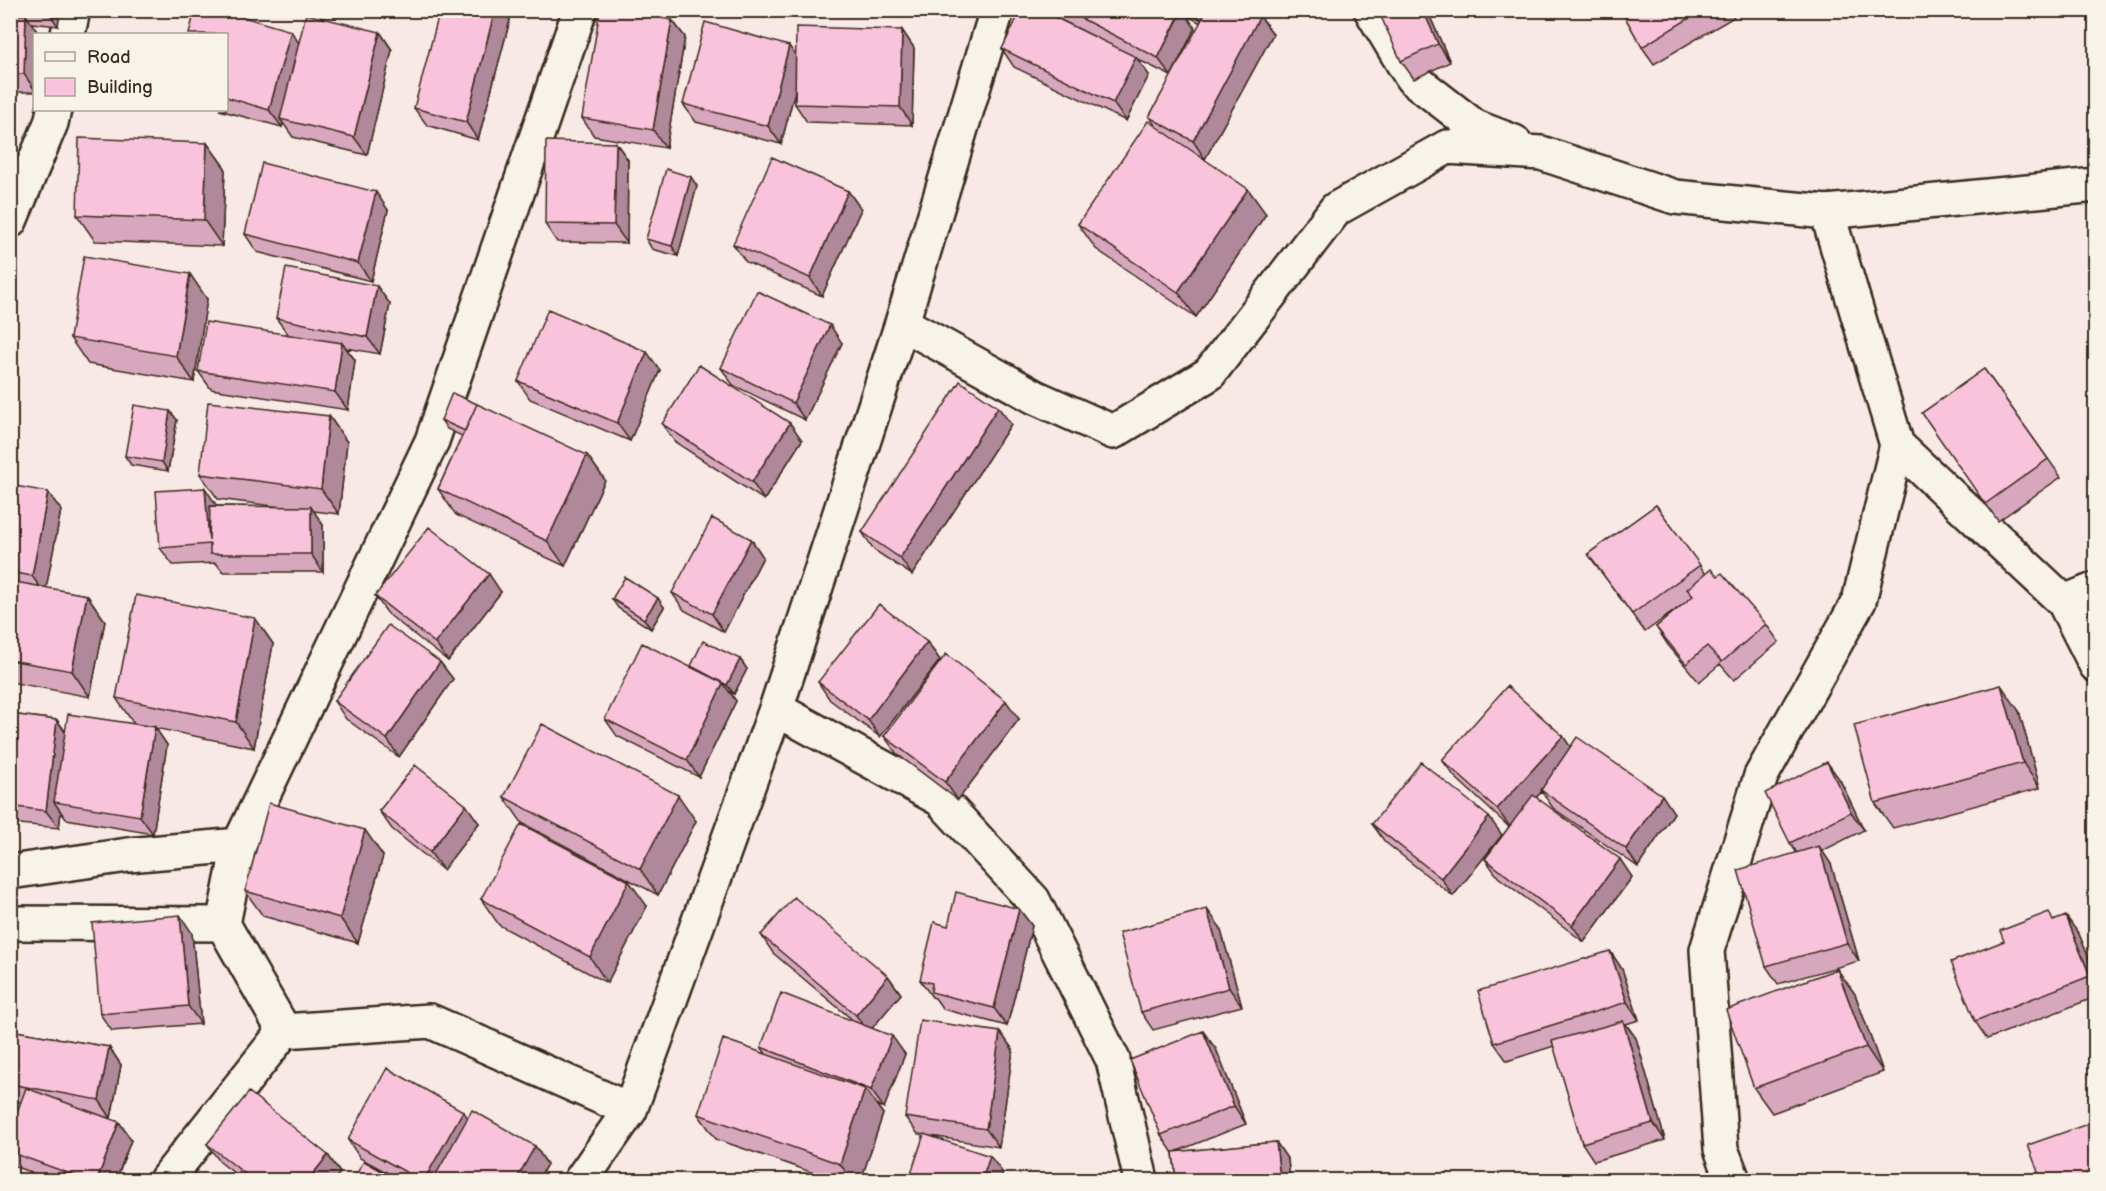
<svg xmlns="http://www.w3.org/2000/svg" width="2106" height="1191" font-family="'Balsamiq Sans',sans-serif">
	<rect width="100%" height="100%" fill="#f8e9e6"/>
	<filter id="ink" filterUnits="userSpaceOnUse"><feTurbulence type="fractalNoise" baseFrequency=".0167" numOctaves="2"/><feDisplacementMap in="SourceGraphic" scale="12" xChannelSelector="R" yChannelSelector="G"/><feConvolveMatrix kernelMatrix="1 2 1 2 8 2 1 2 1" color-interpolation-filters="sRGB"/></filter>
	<g filter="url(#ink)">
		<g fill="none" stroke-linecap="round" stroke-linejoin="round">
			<g stroke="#3b2a1e" stroke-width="38">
				<path id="minor" d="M1371 10 1412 78 1475 127 1514 142
					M68 34 73 10
					M1827 212 1897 445 2064 602 2096 665
					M10 221 51 123 54 110
					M902 323 1035 397 1113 432 1209 374 1336 209 1447 147 1541 153 1675 197 1827 212 2096 185
					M2064 602 2096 589
					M776 709 940 799 1033 900 1113 1060 1141 1180
					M10 872 128 855 239 845
					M10 923 223 924
					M284 1031 223 924 239 845 432 441 580 10
					M166 1180 284 1031 430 1021 630 1110
					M581 1180 630 1110 776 709 902 323 997 10
					M1733 1180 1721 1149 1707 950 1761 776 1859 601 1897 445"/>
			</g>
			<use href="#minor" stroke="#f7f3e8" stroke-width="33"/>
		</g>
		<path fill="#d7a8bd" stroke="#3b2a1e" stroke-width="1.5" d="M10 10H60L58 26 31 23 38 33V34H34V92H10Z
			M1251 10 1260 16 1273 34 1205 159 1196 153 1266 214 1196 317 1096 249 1078 224 1156 126 1149 117 1201 23 1186 15 1195 28 1171 76 1137 59 1149 75 1126 121 1014 67 1002 49 1097 38 1043 11Z
			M1427 10 1450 62 1414 79 1401 61Z
			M1621 10H1730L1734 17 1654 64 1642 47Z
			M510 20 478 140 427 125 414 108Z
			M672 20 685 37 666 148 594 136 582 118Z
			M902 30 914 48 912 125 807 122 795 104V91L781 144 696 122 683 104 795 55Z
			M380 32 392 50 367 155 293 137 283 123 282 127 219 110H226V34L299 43Z
			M207 143 225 168 222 246 95 241 77 215Z
			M616 143 628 160 627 243 557 242 545 224Z
			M697 186 678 256 652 249 646 239Z
			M848 191 861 209 822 296 746 262 733 244Z
			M388 210 371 281 257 252 245 234Z
			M207 299 194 382 88 364 70 338Z
			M390 304 380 354 346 348 355 360 348 410 211 389 198 371 288 334 276 318Z
			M842 343 805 420 733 385 721 368Z
			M1984 369 2061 477 1998 521 1922 413Z
			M660 370 630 441 530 399 518 381Z
			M170 411 177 420 168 471 131 465 125 456Z
			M329 416 347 442 339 514 313 511 323 525V572H223L216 563 173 565 160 548 217 506 281 507 218 499 200 474Z
			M441 420 587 455 605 480 565 566 456 515 438 489 462 436 447 429Z
			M662 424 802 440 764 500 675 442Z
			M1011 424 912 575 874 550 862 532Z
			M10 485 61 510 46 588 87 595 105 621 90 697 10 682Z
			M1656 505 1705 573 1766 624 1779 642 1734 680 1720 664 1699 682 1668 645 1656 627 1685 603 1645 632 1588 554Z
			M751 539 763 557 724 632 684 610 672 593Z
			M501 592 448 661 388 614 375 596Z
			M612 599 664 607 651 629 618 608Z
			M255 618 273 644 254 748 155 728 167 745 153 834 66 819 61 812 59 828 10 823V714L57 720 65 731 134 724 116 698Z
			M927 642 940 660 880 737 830 700 818 682Z
			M740 659 747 669 734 694 729 691 736 701 699 777 617 736 605 719 692 668 691 666Z
			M440 662 453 679 399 757 346 719 334 701Z
			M2019 711 2040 788 1893 828 1875 803Z
			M1019 719 958 800 897 754 884 736Z
			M1563 736 1570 747 1674 813 1638 867 1553 808 1542 792 1536 797 1632 877 1584 942 1498 877 1485 859 1509 827 1455 777 1442 760Z
			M1840 780 1864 830 1822 851 1831 864 1859 961 1778 984 1766 966 1797 853 1790 843Z
			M504 797 696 821 658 895 522 823Z
			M379 811 479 823 443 870 392 829Z
			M1372 824 1502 835 1453 896 1385 842Z
			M383 856 358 943 263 916 245 891Z
			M481 899 647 906 607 983 499 925Z
			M1019 909 1032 926 1007 1026 943 1009 935 998 932 997 920 980 948 926Z
			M2055 920 2079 934 2096 976V997L1987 1039 1975 1021Z
			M1220 927 1242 1006 1153 1030 1141 1012Z
			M192 933 201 1024 112 1031 100 1014Z
			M761 935 888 976 901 994 872 1028 905 1054 884 1108 876 1104 883 1114 861 1180H834L716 1139 698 1114 766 1054 761 1047 855 1022 773 953Z
			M1610 951 1622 969 1639 1020 1626 1024 1636 1038 1665 1140 1594 1161 1582 1143 1554 1046 1507 1061 1494 1043Z
			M1837 969 1855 994 1883 1072 1772 1113 1754 1088Z
			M10 1030 109 1047 121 1065 111 1118 103 1117 119 1122 131 1140 116 1180H52L16 1167 10 1159V1131L21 1102 10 1100Z
			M1000 1032 1013 1050 999 1147 931 1136 1003 1173 1000 1180H909L924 1135 918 1134 905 1117Z
			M1216 1049 1246 1124 1175 1152 1276 1142 1288 1160 1290 1180H1176L1173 1153 1161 1135Z
			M468 1118 535 1146 547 1164 538 1180H401L360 1158 348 1140Z
			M2096 1121V1180H2041Z
			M207 1144 328 1155 340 1173 334 1180H243L220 1162Z"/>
		<path fill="#af889a" stroke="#3b2a1e" stroke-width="1.5" d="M47 10H60L58 26Z
			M495 10H503L510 20 478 140 466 122Z
			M1183 10 1195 28 1171 76 1158 58Z
			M1194 10H1212L1204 25Z
			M1423 10H1427L1450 62 1438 44Z
			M26 15 38 33V34H34V89L24 74Z
			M1260 16 1273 34 1205 159 1193 141Z
			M672 20 685 37 666 148 653 130Z
			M902 30 914 48 912 125 900 107Z
			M291 31 303 49 280 119 283 123 282 127 269 110Z
			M380 32 392 50 367 155 354 137Z
			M789 46 802 64 781 144 768 126Z
			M1136 57 1149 75 1126 121 1113 103Z
			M207 143 225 168 222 246 204 220Z
			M616 143 628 160 627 243 614 225Z
			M691 177 697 186 678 256 672 246Z
			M1248 189 1266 214 1196 317 1178 292Z
			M848 191 861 209 822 296 810 278Z
			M376 192 388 210 371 281 358 263Z
			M190 274 207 299 194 382 176 356Z
			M377 286 390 304 380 354 367 337Z
			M830 325 842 343 805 420 793 403Z
			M342 343 355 360 348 410 335 392Z
			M647 352 660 370 630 441 617 423Z
			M998 407 1011 424 912 575 900 558Z
			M170 411 177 420 168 471 162 462Z
			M329 416 347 442 339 514 321 489Z
			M790 423 802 440 764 500 752 482Z
			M587 455 605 480 565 566 547 541Z
			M205 488 217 506 221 554 209 541Z
			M48 492 61 510 45 594 32 576Z
			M311 507 323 525V572L311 554Z
			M751 539 763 557 724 632 712 614Z
			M489 574 501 592 448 661 435 643Z
			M87 595 105 621 90 697 72 671Z
			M658 598 664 607 651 629 644 619Z
			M255 618 273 644 254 748 236 722Z
			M927 642 940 660 880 737 868 720Z
			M740 659 747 669 734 694 727 685Z
			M440 662 453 679 399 757 387 739Z
			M723 683 736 701 699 777 687 760Z
			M2001 685 2019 711 2040 788 2023 763Z
			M1006 701 1019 719 958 800 945 782Z
			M57 720 69 738 54 802 61 812 59 828 46 811Z
			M155 727 167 745 153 834 140 816Z
			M1563 736 1575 754 1510 827 1497 809Z
			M1827 762 1840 780 1864 830 1851 812Z
			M678 795 696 821 658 895 640 869Z
			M1662 795 1674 813 1638 867 1626 849Z
			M466 805 479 823 443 870 430 852Z
			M1489 817 1502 835 1453 896 1441 878Z
			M365 830 383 856 358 943 340 918Z
			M1819 846 1831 864 1859 961 1847 943Z
			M1620 859 1632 877 1584 942 1572 925Z
			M629 881 647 906 607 983 590 957Z
			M1019 909 1032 926 1007 1026 994 1008Z
			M1207 909 1220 927 1242 1006 1229 988Z
			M180 915 192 933 201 1024 188 1006Z
			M2066 916 2079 934 2096 976V984L2090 976Z
			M1610 951 1622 969 1639 1020 1627 1002Z
			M1837 969 1855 994 1883 1072 1866 1047Z
			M888 976 901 994 868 1033 856 1015Z
			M1623 1021 1636 1038 1665 1140 1653 1123Z
			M1203 1031 1216 1049 1246 1124 1234 1106Z
			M1000 1032 1013 1050 999 1147 986 1129Z
			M892 1036 905 1054 884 1108 871 1090Z
			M109 1047 121 1065 111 1118 99 1100Z
			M865 1089 883 1114 861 1180H852L840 1164Z
			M463 1111 476 1129 447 1180H424Z
			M119 1122 131 1140 116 1180H97Z
			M1276 1142 1288 1160 1290 1180H1280Z
			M535 1146 547 1164 538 1180H516Z
			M328 1155 340 1173 334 1180H308Z
			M990 1156 1003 1173 1000 1180H982Z"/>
		<path fill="#fac3dc" stroke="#3b2a1e" stroke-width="1.5" d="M195 10H219L291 31 269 110 226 97V34H189Z
			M440 10H495L466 122 414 108Z
			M600 10H621L672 20 653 130 582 118Z
			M1021 10H1040L1136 57 1113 103 1002 49Z
			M1065 10H1182L1158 58Z
			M1207 10H1251L1260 16 1193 141 1149 117Z
			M1378 10H1423L1438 44 1401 61Z
			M1621 10H1703L1642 47Z
			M306 14 380 32 354 137 280 119Z
			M10 15H26L24 74H10Z
			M705 22 789 46 768 126 683 104Z
			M796 27 902 30 900 107 795 104Z
			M1148 121 1248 189 1178 292 1078 224Z
			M79 138 207 143 204 220 77 215Z
			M546 141 616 143 614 225 545 224Z
			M772 157 848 191 810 278 733 244Z
			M262 163 376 192 358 263 245 234Z
			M666 169 691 177 672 246 646 239Z
			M84 256 190 274 176 356 70 338Z
			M286 268 377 286 367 337 276 318Z
			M757 291 830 325 793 403 721 368Z
			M548 309 647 352 617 423 518 381Z
			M206 322 342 343 335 392 198 371Z
			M699 365 790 423 752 482 662 424Z
			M1984 369 2048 459 1985 504 1922 413Z
			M960 381 998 407 900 558 862 532Z
			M452 393 477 404 465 431 441 420Z
			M208 402 329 416 321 489 200 474Z
			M477 404 587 455 547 541 438 489Z
			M134 405 170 411 162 462 125 456Z
			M10 485 48 492 32 576 10 572Z
			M205 488 209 541 210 506 311 507V554H210V544L160 548 156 491Z
			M1656 505 1700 565 1632 614 1588 554Z
			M712 518 751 539 712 614 672 593Z
			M429 527 489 574 435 643 375 596Z
			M1711 569 1718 576 1722 573 1766 624 1722 662 1707 646 1686 664 1656 627 1693 596 1687 589Z
			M625 577 658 598 644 619 612 599Z
			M10 581 87 595 72 671 10 660Z
			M136 595 255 618 236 722 116 698Z
			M879 604 927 642 868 720 818 682Z
			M388 625 440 662 387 739 334 701Z
			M703 641 740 659 727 685 691 666Z
			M642 643 723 683 687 760 605 719Z
			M946 654 1006 701 945 782 884 736Z
			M2001 685 2023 763 1875 803 1854 725Z
			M1507 686 1563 736 1497 809 1442 760Z
			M10 714 57 720 46 811 10 806Z
			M68 714 155 727 140 816 54 802Z
			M542 724 678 795 640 869 504 797Z
			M1577 737 1662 795 1626 849 1541 790Z
			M1421 762 1489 817 1441 878 1372 824Z
			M1827 762 1851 812 1790 843 1765 793Z
			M415 765 466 805 430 852 379 811Z
			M1533 795 1620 859 1572 925 1485 859Z
			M269 803 365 830 340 918 245 891Z
			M521 824 629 881 590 957 481 899Z
			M1819 846 1847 943 1766 966 1738 870Z
			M956 892 1019 909 994 1008 931 992 932 983 920 980 934 922 948 926Z
			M794 897 888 976 856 1015 761 935Z
			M1207 909 1229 988 1141 1012 1119 933Z
			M2049 912 2053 921 2066 916 2090 976 1975 1021 1951 962 2004 941 2000 931Z
			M180 915 188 1006 100 1014 92 923Z
			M1610 951 1627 1002 1494 1043 1478 991Z
			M1837 969 1866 1047 1754 1088 1726 1010Z
			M781 993 892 1036 871 1090 761 1047Z
			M920 1020 1000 1032 986 1129 905 1117Z
			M1623 1021 1653 1123 1582 1143 1552 1041Z
			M10 1030 109 1047 99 1100 10 1084Z
			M1203 1031 1234 1106 1161 1135 1130 1060Z
			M723 1039 865 1089 840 1164 698 1114Z
			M387 1068 463 1111 424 1180H420L348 1140Z
			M26 1088 119 1122 97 1180H87L10 1152V1131Z
			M249 1092 328 1155 308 1180H253L207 1144Z
			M472 1110 535 1146 516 1180H433Z
			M2096 1121V1173L2074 1180H2041L2028 1145Z
			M924 1134 990 1156 982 1180H909Z
			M1276 1142 1280 1180H1176L1173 1152Z
			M364 1161 398 1180H353Z
			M756 1176 771 1180H754Z"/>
	</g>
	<rect width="2106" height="1191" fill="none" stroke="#f7f3e8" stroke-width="36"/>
	<rect x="18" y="18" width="2070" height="1155" fill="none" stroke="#3b2a1e" stroke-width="2" filter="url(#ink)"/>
	<rect x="33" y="33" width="195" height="78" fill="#f7f3e8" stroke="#aca397" stroke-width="1.5"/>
	<rect x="45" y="52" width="30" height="9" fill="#f7f3e8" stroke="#aca397" stroke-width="1.5"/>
	<text x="87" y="63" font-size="18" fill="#3b2a1e">Road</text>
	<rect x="45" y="78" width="30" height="18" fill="#fac3dc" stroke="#aca397" stroke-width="1.5"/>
	<text x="87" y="93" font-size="18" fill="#3b2a1e">Building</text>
</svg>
